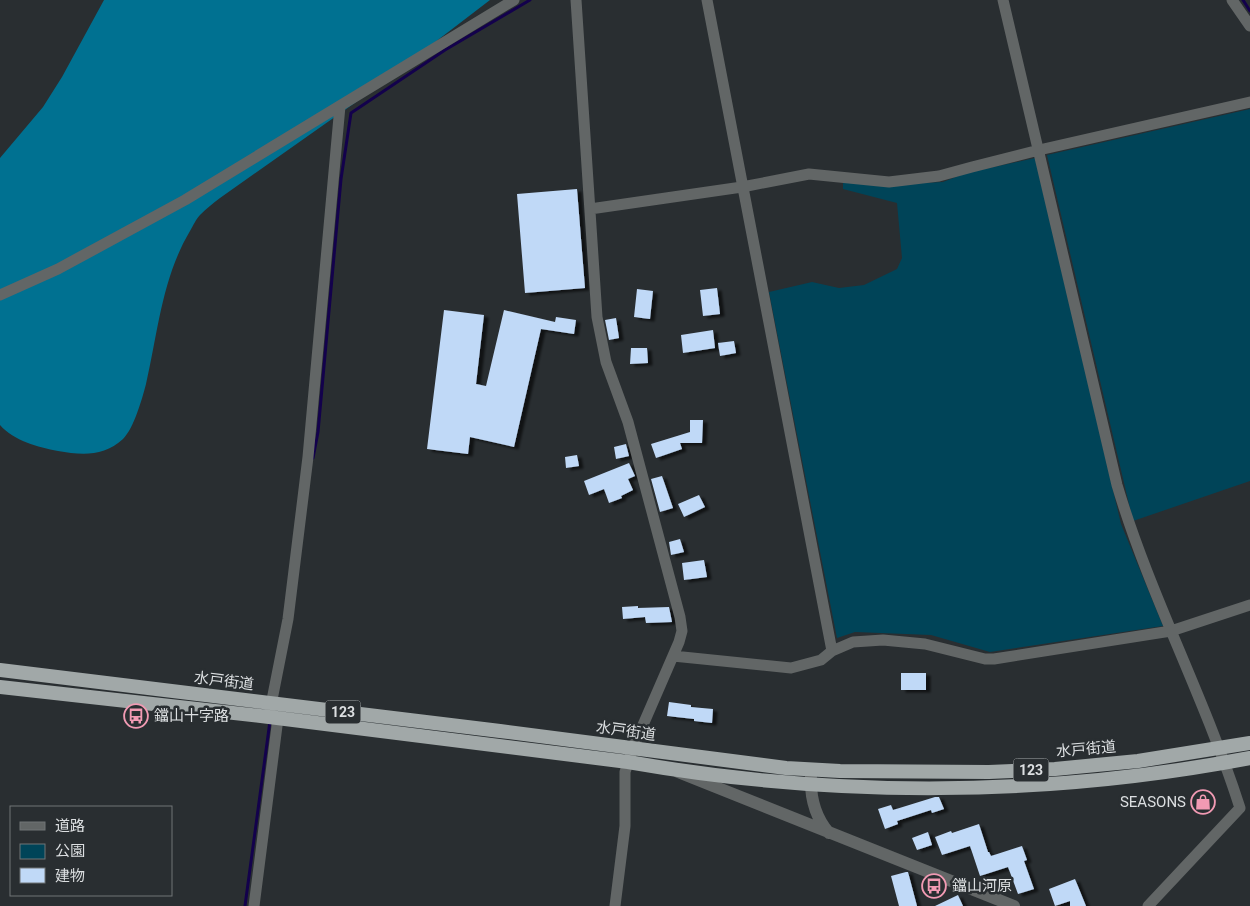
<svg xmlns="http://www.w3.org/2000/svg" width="1250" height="906" font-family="Roboto,'Noto Sans JP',sans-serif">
	<defs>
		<filter id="shadow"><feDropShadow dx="4.5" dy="2.5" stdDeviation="1" flood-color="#0009"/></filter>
	</defs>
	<rect width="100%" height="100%" fill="#292e31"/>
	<path fill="#004458" d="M1250 109V481L1133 521 1047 155Z
		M1035 158 1121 524 1163 626 990 652 931 635 855 632 837 638 769 292 812 282 839 288 864 285 897 269 902 258 897 203 843 189V181L886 185 943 182 966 173Z"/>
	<path fill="#007191" d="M104 0H490L366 95 220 198C213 203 206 209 200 215 196 219 193 226 190 231 162 278 158 332 146 384 142 399 134 428 123 439 104 457 81 455 58 451 38 447 14 441 0 425V158L43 107 62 77Z"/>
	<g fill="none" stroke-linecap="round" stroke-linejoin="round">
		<path stroke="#13014c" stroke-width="3" d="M1243 0 1250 11
			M313 458 318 432 341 179 351 113 445 50 530 0
			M245 906 270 721"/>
	</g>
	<path fill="#c0d9f7" filter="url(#shadow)" d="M577 189 585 288 525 293 517 194Z
		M717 288 720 314 703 316 700 290Z
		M637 289 653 291 650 319 634 317Z
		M444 310 484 315 476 384 486 386 504 310 555 322 556 317 576 320 574 334 541 329 514 447 470 437 468 454 427 449Z
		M616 318 619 338 609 340 605 320Z
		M713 330 715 348 683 353 681 335Z
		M734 341 736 353 720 356 718 343Z
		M631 348H647L648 363 630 364Z
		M690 420H703L702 443H680L682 449 656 458 651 444 690 432Z
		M626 444 629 456 616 459 614 447Z
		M577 455 579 466 566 468 565 457Z
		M629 463 635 476 628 479 633 490 621 496 622 498 609 503 604 489 589 495 584 481Z
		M662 476 673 508 660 512 651 479Z
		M699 495 705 507 684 517 678 504Z
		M680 539 684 552 671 555 669 542Z
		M704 560 707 577 684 580 682 563Z
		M638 606V608L669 607 672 622 646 623 645 617 623 619 622 607Z
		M901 673H926V690H901Z
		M669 702 691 705V707L713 709 712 723 694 721V719L667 716Z
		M935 797H939L944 809 932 813 931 810 897 821 898 824 885 829 878 809 891 805 893 810Z
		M979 824 988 852H989L991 856 1022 846 1027 860 1024 861 1034 889 1018 894 1008 867 980 876 970 846 942 855 935 837 951 831 952 833Z
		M928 832 932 845 917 850 912 838Z
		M906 872H908L917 906H899L891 876Z
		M1075 879 1086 906H1070V901L1055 906 1049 889Z
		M958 895 963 906H935Z"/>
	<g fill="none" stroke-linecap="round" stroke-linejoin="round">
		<path stroke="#626666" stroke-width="11" d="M576 0 597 317 606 362 628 422 680 617 682 631 679 642 633 748 625 772V826L615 906
			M707 0 832 651
			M1003 0 1117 485C1150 596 1205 698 1240 808L1148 906
			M1232 0 1250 26
			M590 209 742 187 809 174 889 182 939 176 972 167 1039 150 1250 102
			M0 295 58 269 185 200 514 0
			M673 656 791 668 821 660 832 651 853 642 883 640 925 644 985 659H994L1171 631 1250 605
			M270 710 288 619 308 457 340 106
			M254 906 278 718"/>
		<path stroke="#626666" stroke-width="12" d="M678 772 1014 906
			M811 775C810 796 815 817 829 833"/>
		<path stroke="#a1a8a8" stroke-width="14" d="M0 670 500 731 786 768 840 771 989 772 1055 769 1138 761 1250 743
			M0 687 269 717 628 762C834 798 1045 797 1250 758"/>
	</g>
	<defs>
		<g id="bus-ring" transform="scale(1.25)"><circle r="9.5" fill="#292e31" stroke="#f19ab3" stroke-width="1.5"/><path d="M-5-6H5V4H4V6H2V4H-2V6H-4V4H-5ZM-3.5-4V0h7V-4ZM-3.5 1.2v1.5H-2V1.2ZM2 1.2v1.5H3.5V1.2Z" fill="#f19ab3"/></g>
		<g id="shop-ring" transform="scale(1.25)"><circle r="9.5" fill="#292e31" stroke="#f19ab3" stroke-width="1.5"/><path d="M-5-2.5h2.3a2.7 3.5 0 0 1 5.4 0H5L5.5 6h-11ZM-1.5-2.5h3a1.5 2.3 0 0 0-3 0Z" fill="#f19ab3"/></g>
	</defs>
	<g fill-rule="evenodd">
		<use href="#bus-ring" x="136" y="716"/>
		<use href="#shop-ring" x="1203" y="802"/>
		<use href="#bus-ring" x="934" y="886"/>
	</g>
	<g text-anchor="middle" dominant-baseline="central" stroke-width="5" stroke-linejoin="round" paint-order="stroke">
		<g fill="#292e31" stroke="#a6aaac" stroke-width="1">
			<rect x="325.5" y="700.5" width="35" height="23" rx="4"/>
			<rect x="1013.5" y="758.5" width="35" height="23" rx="4"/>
		</g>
		<g font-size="14" font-weight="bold" fill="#dcdfe1">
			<text x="343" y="712">123</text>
			<text x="1031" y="770">123</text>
		</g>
		<g font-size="15" fill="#dcdfe1" stroke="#292e31">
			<text transform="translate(224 681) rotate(7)">水戸街道</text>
			<text transform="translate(626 731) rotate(8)">水戸街道</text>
			<text transform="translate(1086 749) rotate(-5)">水戸街道</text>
		</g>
		<g font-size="15" fill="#dcdfe1" stroke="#292e31" text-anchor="start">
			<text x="154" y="716">鐺山十字路</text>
			<text x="1186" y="802" text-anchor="end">SEASONS</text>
			<text x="952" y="886">鐺山河原</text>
		</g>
	</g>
	<rect x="10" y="806" width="162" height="90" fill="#292e31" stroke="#717577"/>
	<rect x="20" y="822" width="25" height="8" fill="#626666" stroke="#717577"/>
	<text x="55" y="831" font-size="15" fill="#dcdfe1">道路</text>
	<rect x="20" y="844" width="25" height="15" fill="#004458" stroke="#717577"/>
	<text x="55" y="856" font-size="15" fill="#dcdfe1">公園</text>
	<rect x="20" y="868" width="25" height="15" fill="#c0d9f7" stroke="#717577"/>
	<text x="55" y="881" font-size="15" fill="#dcdfe1">建物</text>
</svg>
